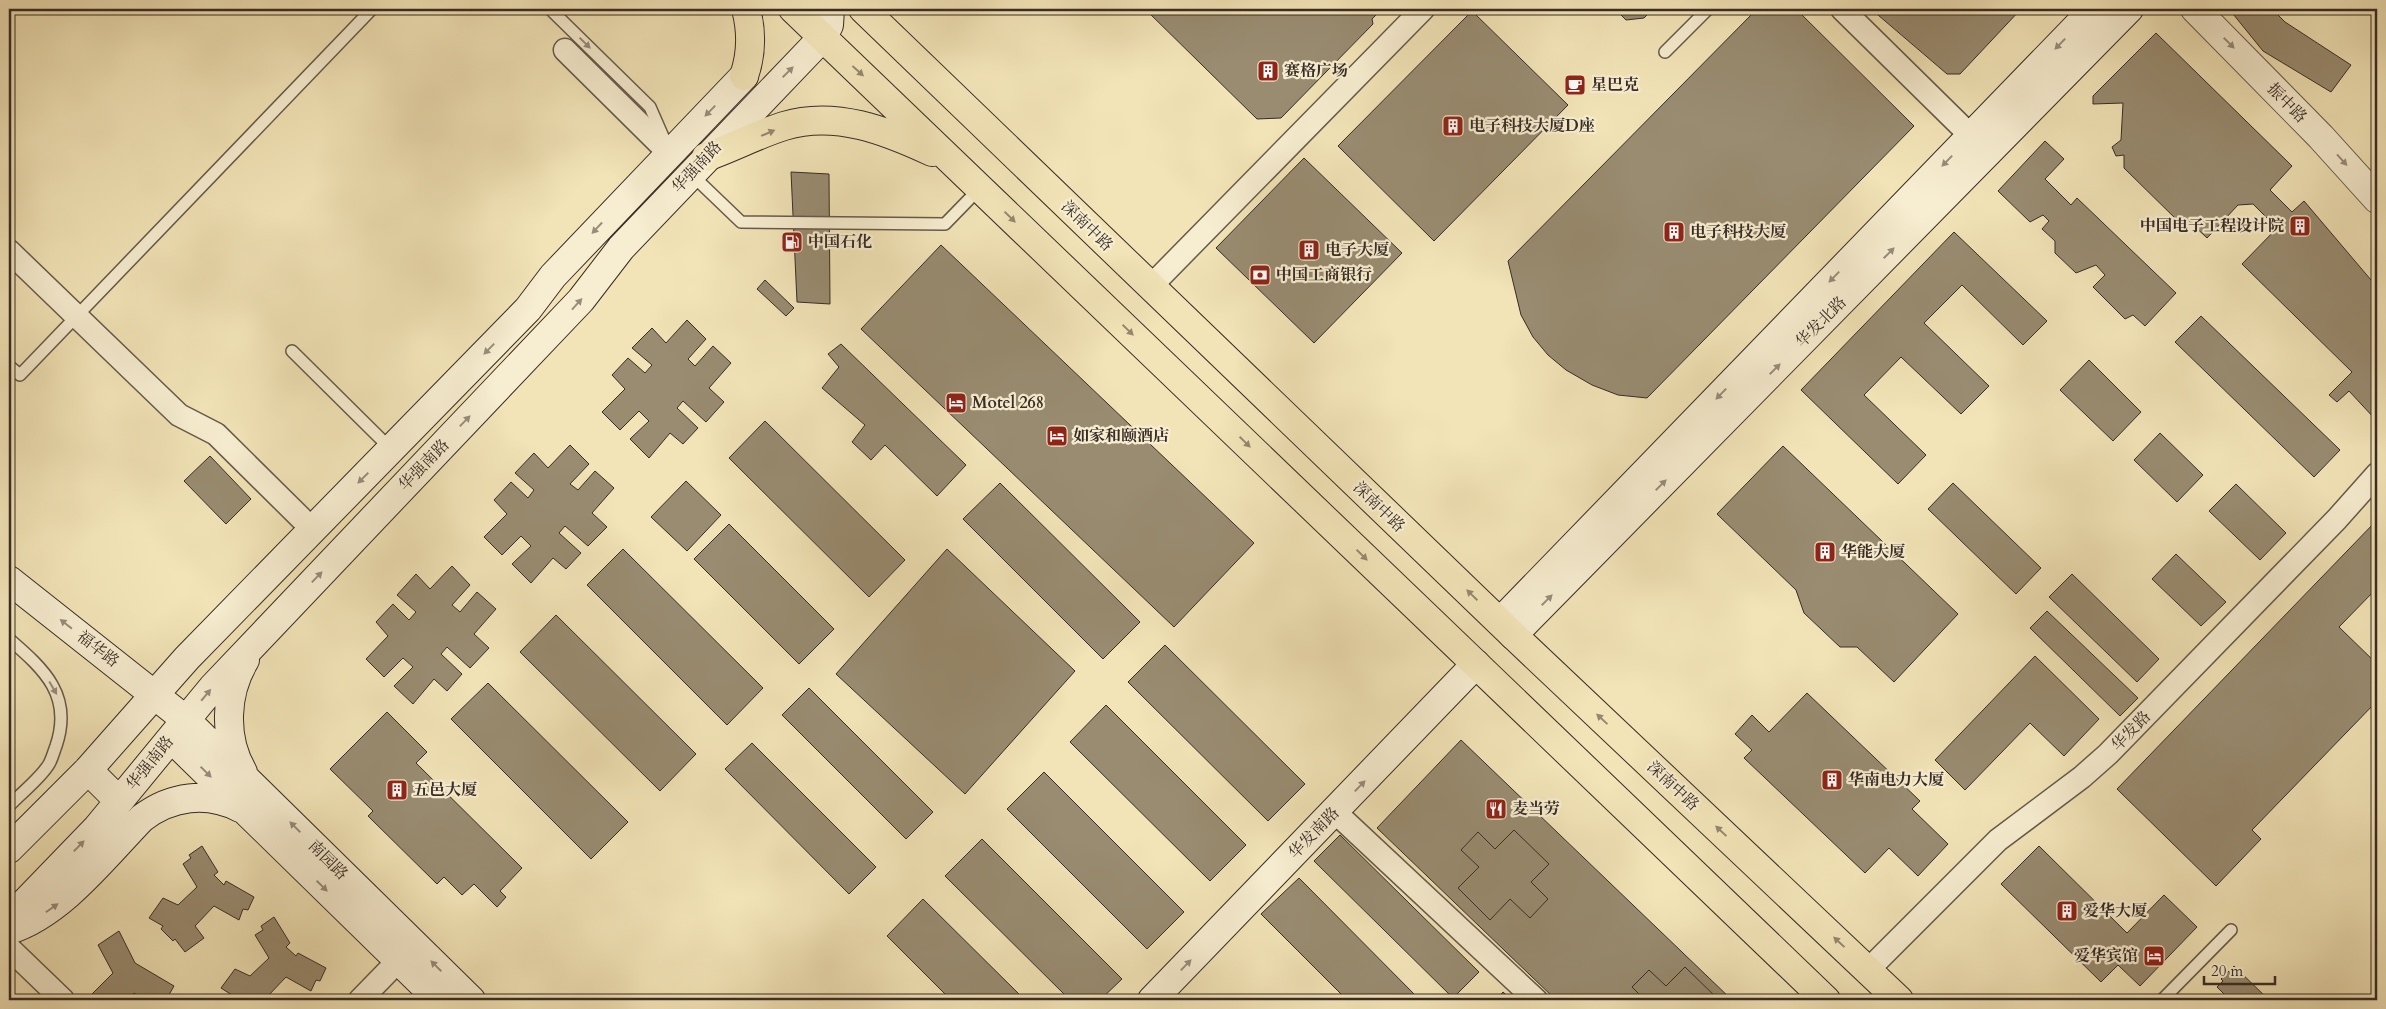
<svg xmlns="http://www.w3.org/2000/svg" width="2386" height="1009" font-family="Cardo,'Noto Serif SC',serif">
	<rect width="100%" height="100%" fill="#f2e4b7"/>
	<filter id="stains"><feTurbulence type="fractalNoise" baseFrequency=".004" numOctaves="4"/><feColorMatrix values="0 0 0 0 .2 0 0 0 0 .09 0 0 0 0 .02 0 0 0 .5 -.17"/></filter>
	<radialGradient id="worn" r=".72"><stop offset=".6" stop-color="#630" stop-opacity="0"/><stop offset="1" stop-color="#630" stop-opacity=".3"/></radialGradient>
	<path fill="#998c71" stroke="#382c26" d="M1145 9H1382L1372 19 1373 24 1281 118 1257 119Z
		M1615 9H1653L1644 18 1626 20Z
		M1757 9H1796L1914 126 1647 398 1618 395 1592 385 1566 370 1548 355 1533 337 1521 315 1508 261Z
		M1871 9H2021L1960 74H1947Z
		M2229 9H2277L2274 11 2285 22 2351 65 2331 92 2263 51Z
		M2364 9H2377V18Z
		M1472 11 1568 105 1434 241 1338 146Z
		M2156 33 2292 166 2270 190 2292 212 2304 201 2377 287V417L2375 419 2349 391 2337 402 2329 395 2352 372 2242 264 2277 228 2253 204 2238 205 2207 238 2187 219 2181 224 2124 168V155L2116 156 2112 147 2121 140 2123 103 2093 104V96Z
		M2045 141 2064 159 2045 179 2071 205 2077 198 2176 293 2145 326 2133 315 2125 319 2093 287 2105 275 2096 265 2076 273 2055 253V241L2042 229 2049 221 2043 215 2030 222 1998 191Z
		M1304 158 1402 253 1314 343 1216 248Z
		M791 172 829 174 830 304 797 302Z
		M1954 232 2047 321 2023 345 1962 285 1924 323 1989 386 1961 414 1901 357 1864 395 1926 455 1898 484 1801 390Z
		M941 245 1254 543 1174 627 861 329Z
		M765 280 794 308 786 316 757 289Z
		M2201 316 2340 450 2314 477 2175 342Z
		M687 320 706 339 688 359 695 366 713 346 731 363 709 388 724 402 706 422 683 401 677 408 698 428 683 444 670 433 649 458 630 439 649 421 639 411 620 430 602 412 625 389 612 375 628 358 645 373 652 365 632 348 652 328 666 343Z
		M841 344 966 465 937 496 885 445 871 460 852 442 865 425 822 388 839 367 828 354Z
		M2089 360 2141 412 2113 441 2060 390Z
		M765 421 905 560 869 597 729 458Z
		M2160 433 2203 475 2177 502 2134 460Z
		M570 445 589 464 570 484 578 490 595 471 614 488 592 513 607 527 588 546 565 526 559 533 581 553 566 569 553 558 531 583 512 564 531 546 521 536 502 555 484 537 507 514 494 500 511 482 528 498 534 490 515 473 534 453 548 468Z
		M1783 446 1958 614 1894 682 1857 647H1840L1804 613 1796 590 1717 514Z
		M210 456 251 499 226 524 184 481Z
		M686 481 721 515 687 551 651 517Z
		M1000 483 1140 622 1103 659 963 519Z
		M1953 483 2041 568 2016 594 1928 509Z
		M2236 484 2286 533 2260 560 2209 511Z
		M2377 520V588L2339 627 2377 664V701L2252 830 2261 839 2216 886 2117 789Z
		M729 524 834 629 799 664 694 559Z
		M623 549 763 688 727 725 587 585Z
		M947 549 1075 671 965 794 836 674Z
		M2176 554 2226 602 2201 626 2152 579Z
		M452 566 470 585 452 605 460 612 477 592 496 609 474 634 489 648 470 668 447 647 441 654 462 674 447 691 434 679 413 704 394 686 413 667 403 658 384 677 366 659 388 636 376 622 393 604 409 620 416 612 397 595 416 574 430 589Z
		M2072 574 2159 659 2137 682 2049 597Z
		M2047 611 2138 698 2120 716 2030 628Z
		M556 615 696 754 660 791 520 652Z
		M1165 645 1305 784 1268 821 1128 682Z
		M2035 656 2099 719 2064 756 2030 723 1965 790 1935 760Z
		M488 683 628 822 591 859 451 719Z
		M809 688 933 812 906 839 782 715Z
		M1807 693 1920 801 1912 809 1948 844 1918 876 1889 848 1865 873 1744 758 1752 750 1735 734 1752 715 1769 732Z
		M1106 705 1246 845 1210 881 1070 742Z
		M387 712 427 752 416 763 522 868 500 891 506 897 497 907 474 884 462 895 444 877 437 884 368 816 373 811 330 769Z
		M1461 740 1732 1000H1556L1377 828Z
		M752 743 876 867 849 894 725 769Z
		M1044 772 1184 912 1147 949 1007 809Z
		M1514 830 1549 864 1531 882 1548 899 1530 918 1510 899 1490 920 1458 888 1479 867 1461 850 1478 832 1495 849Z
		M1340 835 1479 972 1453 998 1314 861Z
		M982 839 1122 979 1100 1000H1070L945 876Z
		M202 846 218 872 214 875 224 885 226 881 254 897 248 910 243 909 239 920 214 906 195 926 204 938 185 952 175 939 173 941 161 929 163 926 149 918 163 898 178 905 197 887 183 864 191 858 189 855Z
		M2039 846 2127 933 2164 895 2197 927 2140 986 2118 965 2101 982 2001 884Z
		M1299 878 1420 1000H1347L1261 914Z
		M923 899 1025 1000H951L887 936Z
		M274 917 290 943 286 947 296 956 298 953 326 968 320 981 316 980 311 991 286 977 267 997 270 1000H233L235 997 221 988 235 969 250 976 269 958 255 935 263 930 261 926Z
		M119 931 135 963 174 986 166 1000H145L134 993 128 1000H89L88 998 113 973 98 945Z
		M2234 966 2269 1000H2230L2217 987 2223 981 2221 979Z
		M1685 967 1719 1000H1645L1632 987 1649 970 1666 986Z
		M1503 992 1512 1000H1496Z"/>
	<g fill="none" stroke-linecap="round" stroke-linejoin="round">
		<g stroke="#665a4a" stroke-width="14">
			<path id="service" d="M550 9 650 107 664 139
				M1665 52 1708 9
				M691 174 741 222 945 224 980 188
				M292 351 391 449
				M9 366 20 375 372 9
				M9 639C45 670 73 696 56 746 54 751 52 759 49 764 41 778 20 794 9 806
				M2162 1000 2231 930"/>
		</g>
		<g stroke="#665a4a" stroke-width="25">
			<path id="minor" d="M1842 9 1971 136
				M565 50 669 153
				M9 251 179 415 216 434 312 529
				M1150 287 1423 9
				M1335 812 1536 1000
				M9 948 63 1000
				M1868 970 1998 840 2082 777 2108 754 2337 519 2377 474
				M360 1000 399 960"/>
		</g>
		<g stroke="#665a4a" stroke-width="30">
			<path id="tertiary" d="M2195 9 2321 137 2377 199"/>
		</g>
		<g stroke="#382c26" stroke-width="30">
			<path id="secondary" d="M9 580 186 720 471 1000
				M1500 622 2094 9
				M1513 635 2129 9
				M171 738 439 1000
				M88 770 119 801
				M243 772C223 738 225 693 245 660
				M9 849 88 770 187 658 528 309 553 276 744 76
				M9 919 97 828 213 687 581 300 621 248 822 38 829 25 830 9
				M9 930C61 914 105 856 142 818 171 796 207 791 240 808
				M1152 1000 1476 664"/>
		</g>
		<g stroke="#382c26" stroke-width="30">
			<path id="primary" d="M793 9 1826 1000
				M863 9 1513 635 1899 1000
				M744 76C752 53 752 32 746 9
				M706 157C732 148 758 134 784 126 835 110 887 131 932 152"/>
		</g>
		<use href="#service" stroke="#f7edd0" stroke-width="11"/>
		<use href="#minor" stroke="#f7edd0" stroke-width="22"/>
		<use href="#tertiary" stroke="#f7edd0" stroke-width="28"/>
		<use href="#secondary" stroke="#f7edd0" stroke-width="28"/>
		<use href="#primary" stroke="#f2e4b7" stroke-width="28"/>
	</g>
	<defs><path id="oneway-solid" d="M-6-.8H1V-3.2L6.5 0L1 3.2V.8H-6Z" transform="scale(1.25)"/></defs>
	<g fill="#988c7b">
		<use href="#oneway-solid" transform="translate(585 43) rotate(44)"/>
		<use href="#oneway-solid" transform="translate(2229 43) rotate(45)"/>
		<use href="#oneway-solid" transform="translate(2060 44) rotate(134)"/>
		<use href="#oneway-solid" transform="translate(788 72) rotate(-45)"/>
		<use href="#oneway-solid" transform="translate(710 111) rotate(134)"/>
		<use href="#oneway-solid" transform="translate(2342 160) rotate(48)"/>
		<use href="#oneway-solid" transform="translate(1947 161) rotate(134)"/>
		<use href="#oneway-solid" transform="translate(597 228) rotate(133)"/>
		<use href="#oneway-solid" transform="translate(1889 253) rotate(-45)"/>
		<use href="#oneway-solid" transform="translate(1834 277) rotate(134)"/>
		<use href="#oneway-solid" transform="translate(577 304) rotate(-48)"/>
		<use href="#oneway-solid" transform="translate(489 349) rotate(134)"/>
		<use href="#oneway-solid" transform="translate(1775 369) rotate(-45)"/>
		<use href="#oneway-solid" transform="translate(1721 394) rotate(134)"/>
		<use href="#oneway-solid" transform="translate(465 421) rotate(-46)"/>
		<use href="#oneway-solid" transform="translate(363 478) rotate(135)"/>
		<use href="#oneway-solid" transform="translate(1661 485) rotate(-45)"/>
		<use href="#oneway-solid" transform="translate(317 577) rotate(-46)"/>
		<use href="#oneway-solid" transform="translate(1547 600) rotate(-45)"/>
		<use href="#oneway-solid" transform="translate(66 624) rotate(-142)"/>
		<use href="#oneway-solid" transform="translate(53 688) rotate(60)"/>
		<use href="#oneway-solid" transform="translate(206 695) rotate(-50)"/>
		<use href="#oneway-solid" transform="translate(206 772) rotate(44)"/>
		<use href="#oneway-solid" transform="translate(1360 786) rotate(-46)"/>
		<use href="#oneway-solid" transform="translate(295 827) rotate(-135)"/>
		<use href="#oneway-solid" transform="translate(79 846) rotate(-46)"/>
		<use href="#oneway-solid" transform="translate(322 886) rotate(44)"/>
		<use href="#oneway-solid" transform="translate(52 908) rotate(-35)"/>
		<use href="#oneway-solid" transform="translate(1186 965) rotate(-46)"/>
		<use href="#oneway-solid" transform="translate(436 966) rotate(-135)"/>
	</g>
	<g fill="#95886e">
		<use href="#oneway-solid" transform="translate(858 71) rotate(42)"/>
		<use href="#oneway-solid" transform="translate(768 133) rotate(-23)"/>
		<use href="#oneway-solid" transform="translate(1010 217) rotate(44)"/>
		<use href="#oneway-solid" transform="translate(1128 330) rotate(44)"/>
		<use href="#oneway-solid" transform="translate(1245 442) rotate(44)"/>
		<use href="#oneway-solid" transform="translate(1362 555) rotate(44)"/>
		<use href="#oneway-solid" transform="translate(1472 595) rotate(-136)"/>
		<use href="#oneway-solid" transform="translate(1602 719) rotate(-137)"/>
		<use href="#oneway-solid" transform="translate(1721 831) rotate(-137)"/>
		<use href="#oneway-solid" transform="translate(1839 942) rotate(-137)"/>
	</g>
	<defs>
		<g id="building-square" transform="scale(1.125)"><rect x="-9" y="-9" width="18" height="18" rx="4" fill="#8f2418" stroke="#f7edd0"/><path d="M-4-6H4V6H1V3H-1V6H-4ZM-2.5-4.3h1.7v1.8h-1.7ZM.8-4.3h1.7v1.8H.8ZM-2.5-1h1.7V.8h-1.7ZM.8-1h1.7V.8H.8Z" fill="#fff"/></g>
		<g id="cafe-square" transform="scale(1.125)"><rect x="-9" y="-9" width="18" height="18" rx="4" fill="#8f2418" stroke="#f7edd0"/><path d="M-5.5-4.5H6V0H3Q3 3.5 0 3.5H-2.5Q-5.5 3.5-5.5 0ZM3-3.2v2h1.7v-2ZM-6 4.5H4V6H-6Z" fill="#fff"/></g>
		<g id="fuel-square" transform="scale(1.125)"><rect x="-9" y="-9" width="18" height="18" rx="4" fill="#8f2418" stroke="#f7edd0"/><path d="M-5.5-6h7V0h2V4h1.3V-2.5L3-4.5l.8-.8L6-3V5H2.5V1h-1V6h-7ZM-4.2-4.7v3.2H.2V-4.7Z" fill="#fff"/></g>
		<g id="bank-square" transform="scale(1.125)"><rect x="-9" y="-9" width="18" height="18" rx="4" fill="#8f2418" stroke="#f7edd0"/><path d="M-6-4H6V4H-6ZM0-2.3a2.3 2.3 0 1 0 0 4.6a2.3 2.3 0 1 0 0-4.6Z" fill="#fff"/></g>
		<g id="hotel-square" transform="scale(1.125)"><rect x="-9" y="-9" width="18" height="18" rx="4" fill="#8f2418" stroke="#f7edd0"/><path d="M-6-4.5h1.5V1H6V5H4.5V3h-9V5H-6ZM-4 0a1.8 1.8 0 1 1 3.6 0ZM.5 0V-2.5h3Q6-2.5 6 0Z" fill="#fff"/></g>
		<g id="restaurant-square" transform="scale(1.125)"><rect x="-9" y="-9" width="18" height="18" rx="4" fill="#8f2418" stroke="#f7edd0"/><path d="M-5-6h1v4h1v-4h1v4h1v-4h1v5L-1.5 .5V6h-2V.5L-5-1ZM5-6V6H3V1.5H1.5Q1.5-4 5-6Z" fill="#fff"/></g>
	</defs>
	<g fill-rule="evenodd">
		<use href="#building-square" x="1268" y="71"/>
		<use href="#cafe-square" x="1575" y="85"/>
		<use href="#building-square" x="1453" y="126"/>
		<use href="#building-square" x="2300" y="226"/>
		<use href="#building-square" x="1674" y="232"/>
		<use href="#fuel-square" x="792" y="242"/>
		<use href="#building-square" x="1309" y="250"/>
		<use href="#bank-square" x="1260" y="275"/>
		<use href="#hotel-square" x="956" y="403"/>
		<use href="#hotel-square" x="1057" y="436"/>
		<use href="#building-square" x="1825" y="552"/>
		<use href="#building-square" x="1832" y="780"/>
		<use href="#building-square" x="397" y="790"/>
		<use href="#restaurant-square" x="1496" y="809"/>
		<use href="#building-square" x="2067" y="911"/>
		<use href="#hotel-square" x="2154" y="956"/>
	</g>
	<g text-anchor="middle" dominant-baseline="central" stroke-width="4.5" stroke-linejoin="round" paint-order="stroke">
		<g font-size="16" font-weight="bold" fill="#382c26" stroke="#f7edd0" text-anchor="start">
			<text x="1284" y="71">赛格广场</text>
			<text x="1591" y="85">星巴克</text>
			<text x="1469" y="126">电子科技大厦D座</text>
			<text x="2284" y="226" text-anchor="end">中国电子工程设计院</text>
			<text x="1690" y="232">电子科技大厦</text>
			<text x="808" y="242">中国石化</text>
			<text x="1325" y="250">电子大厦</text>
			<text x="1276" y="275">中国工商银行</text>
			<text x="972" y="403">Motel 268</text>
			<text x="1073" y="436">如家和颐酒店</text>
			<text x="1841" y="552">华能大厦</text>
			<text x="1848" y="780">华南电力大厦</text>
			<text x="413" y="790">五邑大厦</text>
			<text x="1512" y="809">麦当劳</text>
			<text x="2083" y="911">爱华大厦</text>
			<text x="2138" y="956" text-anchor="end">爱华宾馆</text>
		</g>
		<g font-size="16" fill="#382c26" stroke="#f7edd0">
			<text transform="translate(2287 103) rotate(45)">振中路</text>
			<text transform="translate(697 167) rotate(-47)">华强南路</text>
			<text transform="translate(1087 226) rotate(44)">深南中路</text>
			<text transform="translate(1821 322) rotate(-45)">华发北路</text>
			<text transform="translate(424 465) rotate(-46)">华强南路</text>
			<text transform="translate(1379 507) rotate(44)">深南中路</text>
			<text transform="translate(98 649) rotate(38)">福华路</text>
			<text transform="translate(2131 731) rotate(-46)">华发路</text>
			<text transform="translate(150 763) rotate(-51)">华强南路</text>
			<text transform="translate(1673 786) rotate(43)">深南中路</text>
			<text transform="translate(1314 833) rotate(-46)">华发南路</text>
			<text transform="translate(328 860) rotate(45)">南园路</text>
		</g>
	</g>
	<rect width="2386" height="1009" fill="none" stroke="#f2e4b7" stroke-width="30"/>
	<rect x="10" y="10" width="2366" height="989" fill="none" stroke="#382c26" stroke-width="2.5"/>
	<rect x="15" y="15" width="2356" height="979" fill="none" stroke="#382c26"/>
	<path d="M2204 976v8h71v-8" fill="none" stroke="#382c26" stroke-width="2.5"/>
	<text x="2211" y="976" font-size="15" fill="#382c26" stroke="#f7edd0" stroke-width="4" paint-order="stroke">20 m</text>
	<rect width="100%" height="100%" filter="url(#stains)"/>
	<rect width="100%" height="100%" fill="url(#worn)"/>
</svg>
